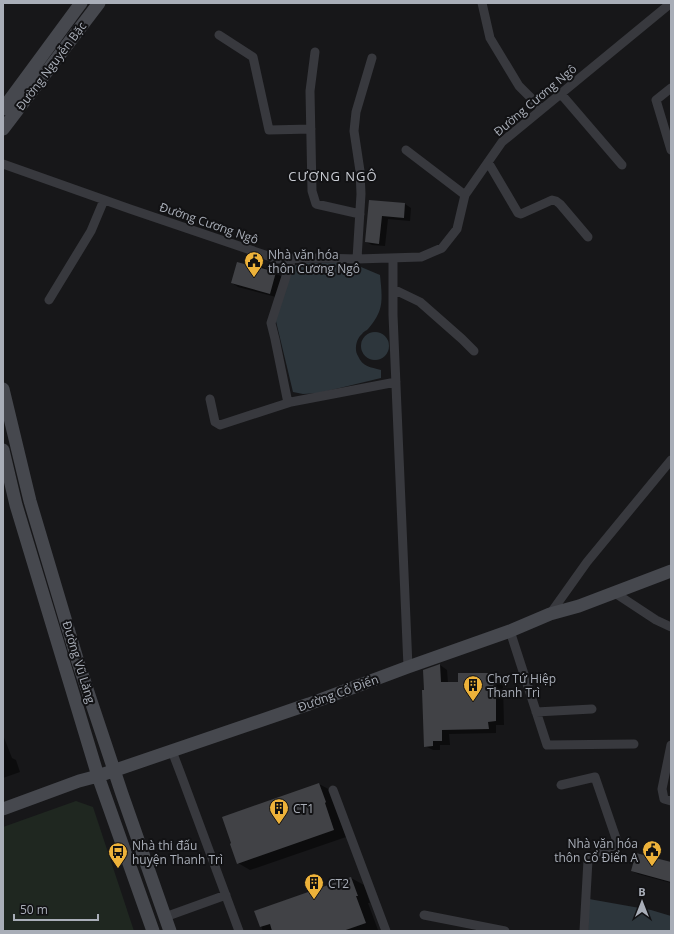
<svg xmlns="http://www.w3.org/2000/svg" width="674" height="934" font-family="'Open Sans',sans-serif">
	<rect width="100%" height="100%" fill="#171719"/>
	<path fill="#1f2720" d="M76 801 93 807 134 931H3V827Z"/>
	<path fill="#2d363c" d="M306 263H337L361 267 380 275C381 286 383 299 380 309 378 316 372 325 367 330 365 331 363 332 362 334 356 339 354 350 358 356 363 367 370 367 381 370V378L319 393 303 394 293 392 275 317 290 270 296 265Z
		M361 346a14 14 0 1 1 28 0a14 14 0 1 1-28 0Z
		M589 899 651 910 671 916V931H588Z"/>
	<path fill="#0007" d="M370 201 405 204 411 208 410 221 388 219 385 246 372 245 366 242Z
		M261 266 267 269V271L276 273 282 277 276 297 238 287 232 283 252 267Z
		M440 665 447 670 448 683H459L488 674 495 678V681L503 686 504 725H496V733L449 734 450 745H440V750H433L425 746V691Z
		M3 735 12 758 16 760 20 772 3 778Z
		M319 784 332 791 346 837 250 870 238 863Z
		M671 863V883L638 874 632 871Z
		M351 878 364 885 370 903H368L378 930 375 931H263L255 911Z"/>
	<path fill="#414246" d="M369 200 405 203 404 218 382 216 379 244 365 242Z
		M237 262 252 266 253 262 262 265 261 268 276 272 270 294 231 283Z
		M440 664 441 682H458V673H488V680H496V721L488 722 489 729 442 730V741H433V746L424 747 422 690H424L423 670Z
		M319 783 326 802 325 803 334 830 237 864 230 844 231 843 222 817Z
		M636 853 671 862V882L631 871Z
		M351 877 358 896H356L366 923 343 931H272L270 924 260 927 254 911Z"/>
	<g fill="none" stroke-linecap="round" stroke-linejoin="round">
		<path stroke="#38393e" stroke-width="9" d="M482 3 490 38 519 86 542 109
			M219 35 253 57 269 130 311 129
			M315 52 310 91 312 191 316 204 360 214
			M671 88 656 100 671 150
			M561 94 622 165
			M406 150 465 195
			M488 162 518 213 521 214 552 200 556 201 560 204 588 237
			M3 164 130 209 277 259 319 258 357 259 421 257 442 248 457 229 465 195 502 142 671 3
			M393 258V315L408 667
			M357 259 361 194 360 171 354 131 356 112 372 58
			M393 289 420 302 462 339 474 351
			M49 300 91 231 104 200
			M210 399 215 422 220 425 291 402 396 382
			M288 403 275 339 271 323 292 258
			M615 593 656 620 671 627
			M550 614 587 562 671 460
			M510 631 547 745 634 744
			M536 712 592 709
			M671 745 662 789 664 799 671 801
			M172 751 183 780 239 931
			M561 785 595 777 618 844 601 852 588 860 584 931
			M333 790 386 931
			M424 915 505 931
			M165 917 226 895"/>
		<path stroke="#46484e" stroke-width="13" d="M3 109 81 3
			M3 129 99 3
			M3 389 30 501 78 662 122 794 170 931
			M3 450 16 505 98 776 153 931
			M3 809 79 781 98 776 309 704 408 667 510 631 550 614 579 606 671 571"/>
	</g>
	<defs>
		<g id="civic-pin" transform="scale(1)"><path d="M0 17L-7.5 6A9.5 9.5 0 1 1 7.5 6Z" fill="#edb23a" stroke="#121214"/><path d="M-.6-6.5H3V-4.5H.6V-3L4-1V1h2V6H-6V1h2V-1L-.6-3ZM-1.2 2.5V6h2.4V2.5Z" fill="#111"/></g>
		<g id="building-pin" transform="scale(1)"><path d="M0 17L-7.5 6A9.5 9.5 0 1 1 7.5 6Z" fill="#edb23a" stroke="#121214"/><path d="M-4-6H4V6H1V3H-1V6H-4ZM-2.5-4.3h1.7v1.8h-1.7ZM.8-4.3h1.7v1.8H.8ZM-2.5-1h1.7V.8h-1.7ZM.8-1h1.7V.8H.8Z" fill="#111"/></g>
		<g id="bus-pin" transform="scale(1)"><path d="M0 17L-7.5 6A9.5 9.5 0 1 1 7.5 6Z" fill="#edb23a" stroke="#121214"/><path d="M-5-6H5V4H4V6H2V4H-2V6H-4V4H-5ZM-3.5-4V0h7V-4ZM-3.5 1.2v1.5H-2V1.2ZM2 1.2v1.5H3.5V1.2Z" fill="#111"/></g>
	</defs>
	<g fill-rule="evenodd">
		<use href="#civic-pin" x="254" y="261"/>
		<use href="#building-pin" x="473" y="685"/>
		<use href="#building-pin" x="279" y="808"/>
		<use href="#civic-pin" x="652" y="850"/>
		<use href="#bus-pin" x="118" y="852"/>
		<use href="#building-pin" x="314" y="883"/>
	</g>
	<g text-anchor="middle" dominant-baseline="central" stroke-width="4" stroke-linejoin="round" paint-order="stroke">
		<g font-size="12" fill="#a9aeb8" stroke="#121214">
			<text transform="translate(51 66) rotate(-53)">Đường Nguyễn Bặc</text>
			<text transform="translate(535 100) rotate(-40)">Đường Cương Ngô</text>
			<text transform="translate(209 223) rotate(19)">Đường Cương Ngô</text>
			<text transform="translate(79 662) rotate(73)">Đường Vũ Lăng</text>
			<text transform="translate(338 693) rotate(-20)">Đường Cổ Điển</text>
		</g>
		<g font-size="12" fill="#a9aeb8" stroke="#121214" text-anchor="start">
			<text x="268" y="254">Nhà văn hóa<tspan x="268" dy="14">thôn Cương Ngô</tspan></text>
			<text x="487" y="678">Chợ Tứ Hiệp<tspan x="487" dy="14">Thanh Trì</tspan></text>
			<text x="293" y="808">CT1</text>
			<text x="638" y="843" text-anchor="end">Nhà văn hóa<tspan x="638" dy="14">thôn Cổ Điển A</tspan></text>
			<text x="132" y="845">Nhà thi đấu<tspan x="132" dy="14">huyện Thanh Trì</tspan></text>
			<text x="328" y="883">CT2</text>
		</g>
		<g font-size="13" letter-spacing="1" fill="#cacdd4" stroke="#121214">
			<text x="333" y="176">CƯƠNG NGÔ</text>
		</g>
	</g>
	<rect width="674" height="934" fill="none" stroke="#a9aeb8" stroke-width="8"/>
	<g transform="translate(642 902)" stroke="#121214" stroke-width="3" paint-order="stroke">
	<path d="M0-3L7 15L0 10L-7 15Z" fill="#a9aeb8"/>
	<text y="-6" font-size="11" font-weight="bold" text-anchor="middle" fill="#a9aeb8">B</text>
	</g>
	<path d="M14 914v6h84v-6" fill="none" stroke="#a9aeb8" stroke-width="2"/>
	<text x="20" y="914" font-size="12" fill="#a9aeb8" stroke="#121214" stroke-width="3" paint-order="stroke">50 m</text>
</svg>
